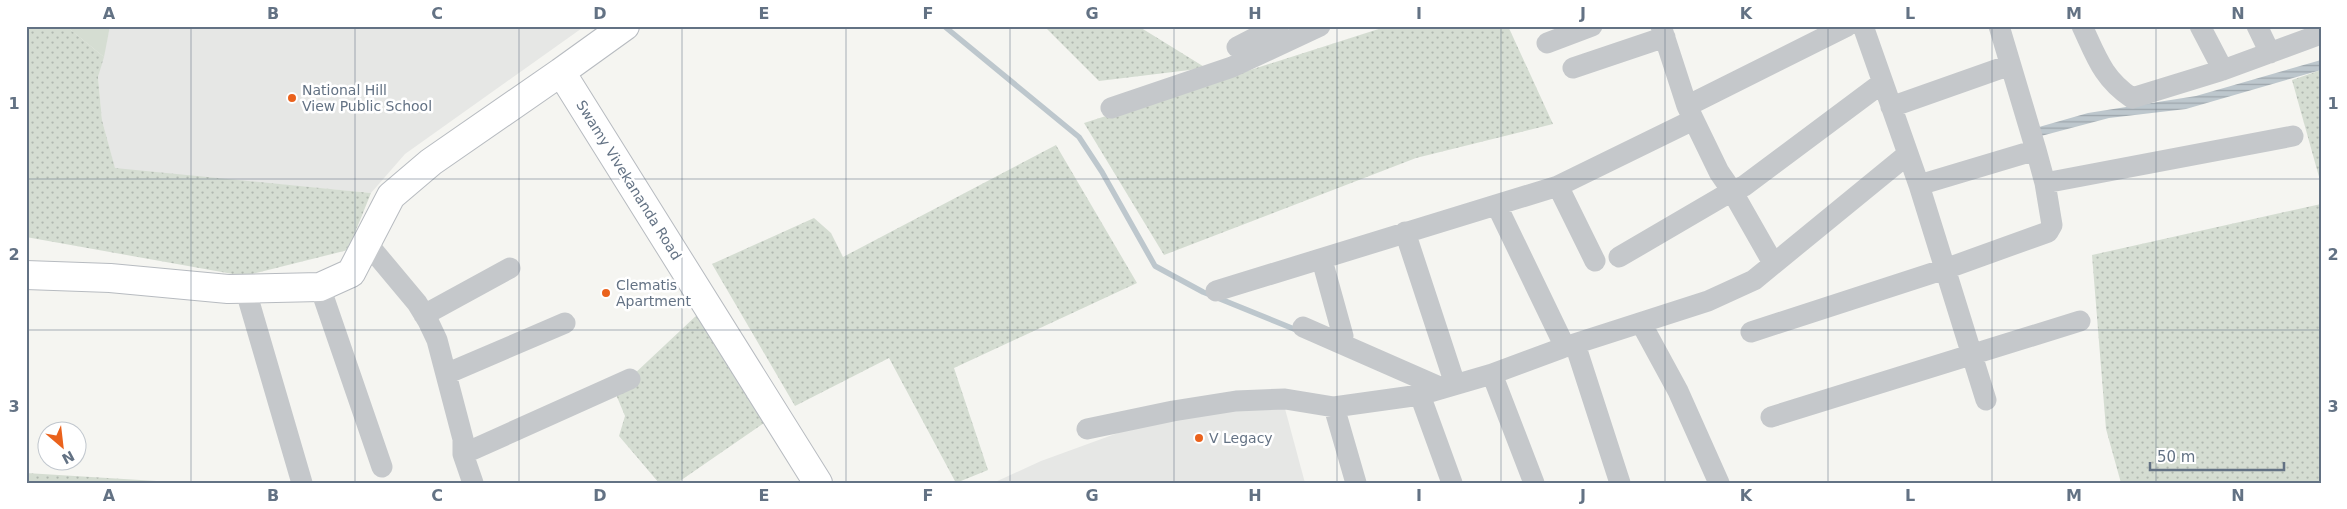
<svg xmlns="http://www.w3.org/2000/svg" width="2347" height="509" font-family="'DejaVu Sans',sans-serif">
	<defs>
		<pattern id="grass-dots" width="8" height="8" patternUnits="userSpaceOnUse" patternTransform="scale(1.25)"><rect width="8" height="8" fill="#d5ddd2"/><path d="M2 2h.1M6 6h.1" fill="none" stroke="#b0b8b0" stroke-width="1.8" stroke-linecap="round"/></pattern>
		<pattern id="water-rules" width="6" height="5" patternUnits="userSpaceOnUse" patternTransform="scale(1.25)"><rect width="6" height="5" fill="#bdc7cd"/><path d="M0 2.5h6" fill="none" stroke="#9da6ac"/></pattern>
	</defs>
	<rect width="100%" height="100%" fill="#f5f5f1"/>
	<path fill="#e6e7e5" d="M110 26H585L405 154 371 193 115 169 102 120 98 77Z
		M1284 405 1305 483H993L1041 461 1170 414Z"/>
	<path fill="url(#grass-dots)" d="M26 26H66L104 57 98 77 102 120 115 168 371 193 348 250 244 276 26 237Z
		M1044 26H1138L1206 68 1099 81Z
		M1388 26H1508L1553 124 1416 158 1164 255 1084 123Z
		M2321 70V184L2292 80Z
		M1056 145 1137 283 954 368 988 470 956 483 889 358 795 406 712 264 814 218 831 233 843 257Z
		M2321 204V483H2121L2106 429 2092 255Z
		M698 314 764 423 677 483H659L619 436 625 416 615 392Z
		M26 473 189 483H26Z"/>
	<path fill="#d5ddd2" d="M66 26H110L104 57 67 27Z"/>
	<path fill="url(#water-rules)" d="M2321 60V70L2186 109 2109 118 2041 136 2039 127 2088 113 2196 96Z"/>
	<g fill="none" stroke-linecap="round" stroke-linejoin="round">
		<path stroke="#bdc7cd" stroke-width="5.5" d="M944 26 1079 137 1102 172 1155 266 1203 292 1299 331"/>
		<g stroke="#b7bbc0" stroke-width="30">
			<path id="secondary" d="M625 26 561 72 818 483
				M26 275 110 278 228 289 320 287 351 273 391 196 431 162 561 72"/>
		</g>
		<path stroke="#c5c8cb" stroke-width="21" d="M1661 26 1687 106 1847 26
			M1863 26 1919 185 1986 400
			M1999 26 2036 150
			M2082 26C2096 56 2103 79 2132 98L2223 70 2321 34
			M2200 26 2223 70
			M2257 26 2270 53
			M1547 43 1592 26
			M1237 47 1278 26
			M1573 68 1665 37
			M1687 106 1719 172 1732 191 1744 186 1882 83
			M1891 107 2010 65
			M1111 108 1232 67 1320 26
			M1919 185 2036 150 2045 183 2293 136
			M1558 186 1595 261
			M1497 206 1565 347
			M1405 232 1455 384
			M366 242 417 303 428 321 437 340 463 439V454L630 379
			M1619 257 1732 191 1773 263
			M1322 260 1343 336
			M320 287 382 467
			M245 288 302 483
			M1216 291 1558 186 1693 120
			M424 315 510 268
			M1641 323 1678 391 1719 483
			M1303 327 1442 388
			M1751 332 1945 269 2048 232 2052 225 2045 183
			M1575 344 1620 483
			M446 374 565 323
			M1492 374 1534 483
			M1420 395 1452 483
			M1334 407 1356 483
			M1771 417 2080 321
			M1087 429 1173 411 1236 401 1285 399 1334 407 1420 395 1492 374 1565 347 1708 301 1754 280 1908 154
			M463 454 473 483"/>
		<use href="#secondary" stroke="#fff" stroke-width="28"/>
	</g>
	<path fill="none" stroke="#637284" stroke-width="1" stroke-opacity="0.55" d="M191 26V483M355 26V483M519 26V483M682 26V483M846 26V483M1010 26V483M1174 26V483M1337 26V483M1501 26V483M1665 26V483M1828 26V483M1992 26V483M2156 26V483M26 179H2321M26 330H2321"/>
	<g fill="#ea621c" stroke="#fff" stroke-width="2">
		<circle cx="292" cy="98" r="5"/>
		<circle cx="606" cy="293" r="5"/>
		<circle cx="1199" cy="438" r="5"/>
	</g>
	<g text-anchor="middle" dominant-baseline="central" stroke-width="5" stroke-linejoin="round" paint-order="stroke">
		<g font-size="14" fill="#637284" stroke="#fff" text-anchor="start">
			<text x="302" y="90">National Hill<tspan x="302" dy="16">View Public School</tspan></text>
			<text x="616" y="285">Clematis<tspan x="616" dy="16">Apartment</tspan></text>
			<text x="1209" y="438">V Legacy</text>
		</g>
		<g font-size="14" fill="#637284" stroke="#fff">
			<text transform="translate(629 180) rotate(58)">Swamy Vivekananda Road</text>
		</g>
	</g>
	<rect width="2347" height="509" fill="none" stroke="#ffffff" stroke-width="55"/>
	<g transform="translate(62 446) rotate(152)"><circle r="24" fill="#ffffff" stroke="#c1c7ce"/>
	<path d="M0-4L9 19L0 12L-9 19Z" fill="#ea621c"/>
	<text y="-8" font-size="14" font-weight="bold" text-anchor="middle" fill="#637284">N</text>
	</g>
	<path d="M2150 462v8h134v-8" fill="none" stroke="#637284" stroke-width="2.5"/>
	<text x="2157" y="462" font-size="15" fill="#637284" stroke="#ffffff" stroke-width="4" paint-order="stroke">50 m</text>
	<rect x="28" y="28" width="2292" height="454" fill="none" stroke="#637284" stroke-width="2"/>
	<g font-size="16" text-anchor="middle" font-weight="bold" fill="#637284">
		<text x="109" y="19">A</text>
		<text x="273" y="19">B</text>
		<text x="437" y="19">C</text>
		<text x="600" y="19">D</text>
		<text x="764" y="19">E</text>
		<text x="928" y="19">F</text>
		<text x="1092" y="19">G</text>
		<text x="1255" y="19">H</text>
		<text x="1419" y="19">I</text>
		<text x="1583" y="19">J</text>
		<text x="1746" y="19">K</text>
		<text x="1910" y="19">L</text>
		<text x="2074" y="19">M</text>
		<text x="2238" y="19">N</text>
		<text x="14" y="109">1</text>
		<text x="2333" y="109">1</text>
		<text x="14" y="260">2</text>
		<text x="2333" y="260">2</text>
		<text x="14" y="412">3</text>
		<text x="2333" y="412">3</text>
		<text x="109" y="501">A</text>
		<text x="273" y="501">B</text>
		<text x="437" y="501">C</text>
		<text x="600" y="501">D</text>
		<text x="764" y="501">E</text>
		<text x="928" y="501">F</text>
		<text x="1092" y="501">G</text>
		<text x="1255" y="501">H</text>
		<text x="1419" y="501">I</text>
		<text x="1583" y="501">J</text>
		<text x="1746" y="501">K</text>
		<text x="1910" y="501">L</text>
		<text x="2074" y="501">M</text>
		<text x="2238" y="501">N</text>
	</g>
</svg>
